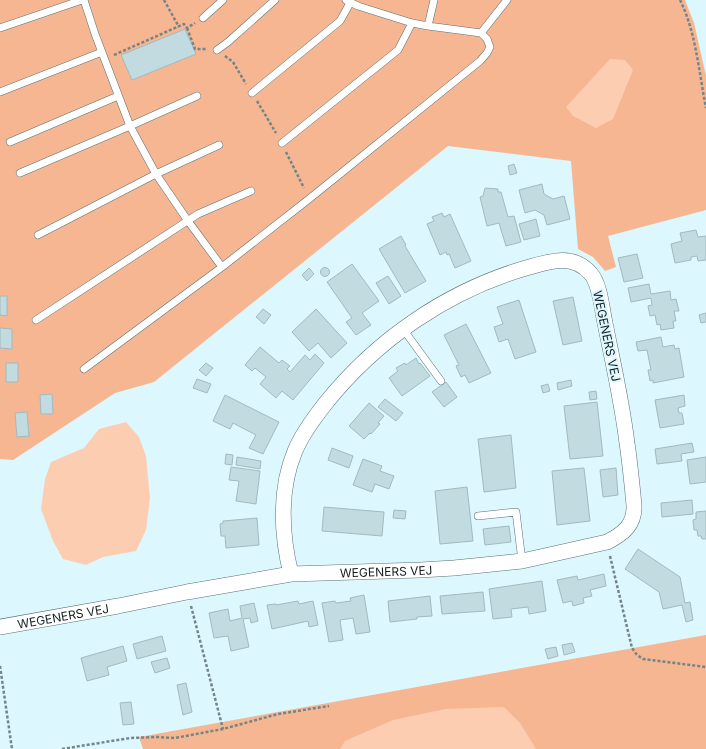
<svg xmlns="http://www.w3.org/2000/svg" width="706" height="749" font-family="Inter,sans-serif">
	<rect width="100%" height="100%" fill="#dcf7fd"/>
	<path fill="#f5b691" d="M0 0H685L694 23 706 76V210L608 236 616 267 605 271 593 257 578 249 571 161 448 146 154 382 115 393 13 460 0 459Z
		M706 635V749H143L139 737Z"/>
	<path fill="#fdcdb2" d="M610 59 625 60 633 70 613 119 596 128 573 116 566 107Z
		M126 422 139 437 146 456 150 498 146 530 136 551 103 557 86 565 63 559 53 541 41 509 45 479 51 462 84 448 99 429Z
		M504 707 520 723 536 749H340L345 741 393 720 445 709Z"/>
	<path fill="#c1dbe1" stroke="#a1bac0" d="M185 29 196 54 132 80 121 55Z
		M514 164 517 173 510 175 508 166Z
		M542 184 544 194 553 199 564 196 570 219 547 225 544 215 535 210 525 213 519 190Z
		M485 188 498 189V192H501L508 217 514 216 521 242 506 246 499 223 487 226 480 197 483 196Z
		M442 213 444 217 450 214 471 261 455 268 449 254 447 255 446 252 440 255 427 224 434 221 432 217Z
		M536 219 540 236 524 240 519 224Z
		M696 230 698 237 706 236V260L698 261 697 256 691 257V260L675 263 671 244 682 241 680 233Z
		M401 236 406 245 405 246 426 281 405 293 379 249Z
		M637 254 643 278 624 282 618 258Z
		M352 264 379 301 362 313 371 325 356 335 346 322 352 318 327 282Z
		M320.5 272a4.5 4.5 0 1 1 9 0a4.5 4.5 0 1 1-9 0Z
		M309 268 314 274 307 281 302 275Z
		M388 276 401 296 389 304 376 283Z
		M649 284 651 294 670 291 671 300 676 299 679 311H674L676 321H673L674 328 661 330 660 324 657 325 655 315 650 316 648 306 652 305 651 298 631 302 628 288Z
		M0 296H7V316L0 315Z
		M573 297 582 341 563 345 553 301Z
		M519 300 536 352 515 359 508 339 499 342 494 327 503 324 497 307Z
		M263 309 271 315 264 324 256 317Z
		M316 309 347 343 331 358 318 343 309 351 292 332Z
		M706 313V322L701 323 699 315Z
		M466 324 491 373 469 383 465 375 461 377 456 366 459 365 444 335Z
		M0 328 12 329V349L0 348Z
		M661 337 663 347 674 345 675 349 679 348 684 377 653 383V380L650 381 648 370H651L647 350 638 351 636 342Z
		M260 347 279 363 282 360 290 366 287 369 290 372 305 355 310 360 315 354 324 363 293 400 282 391 276 398 260 384 266 377 255 368 252 371 245 365Z
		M416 358 419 364 420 363 430 376 402 396 389 378 398 371 396 368 405 363 406 365Z
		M6 363H18V382H6Z
		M206 363 213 368 206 376 199 370Z
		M197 379 211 384 207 393 193 388Z
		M571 380 572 386 558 390 557 383Z
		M446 382 457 397 444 407 432 392Z
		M548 384 550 391 543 393 541 386Z
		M596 391 597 399 590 400 589 392Z
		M52 394 53 414H41L40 395Z
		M225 395 279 422 263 454 249 448 256 435 233 423 230 429 213 421Z
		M684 395 685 406 678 408 679 413H682L684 424 660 428 655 400Z
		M385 399 403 413 396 421 378 407Z
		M597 402 603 456 570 459 564 406Z
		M369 403 384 416 378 423 380 424 371 434 370 433 364 439 349 426Z
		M27 412 29 436 17 437 15 413Z
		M511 435 516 488 484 492 478 439Z
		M692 443 694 452 681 454 682 461 657 464 655 449Z
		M332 448 353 456 349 468 328 460Z
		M226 454 233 455 232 465 225 464Z
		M237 457 261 461 260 469 236 465Z
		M706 457V482L690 484 687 460Z
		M363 459 382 466 380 471 394 476 389 489 375 484 372 492 353 485Z
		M231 467 260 471 256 504 236 501 239 481 229 480Z
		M584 468 590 521 557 525 552 471Z
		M616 468 618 495 603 497 600 470Z
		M467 487 473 541 440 544 435 491Z
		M692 500 693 514 662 517 661 503Z
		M324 507 384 512 382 536 322 531Z
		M394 510 406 511 405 519 393 518Z
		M706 511V539H702L701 536H698L697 530H694L693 520 696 519V512Z
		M257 518 259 545 226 548 225 536H221L220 524 223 523V521Z
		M509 526 511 542 485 545 483 529Z
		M638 549 680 577 685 603 690 602 693 620 686 622 682 605 663 609 659 592 625 569Z
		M604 574 606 586 590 590 592 596 583 598 584 603 573 606 572 601 563 603 557 580 577 576 578 580Z
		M542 581 546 611 529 614 528 607 511 609 512 617 493 619 489 589Z
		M483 592 485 611 442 614 440 596Z
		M364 595 370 632 356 634 353 618 340 620 343 640 329 642 322 603 335 601 336 603 351 601 350 598Z
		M430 596 432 616 417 617V619L390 622 388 601Z
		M298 601 299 604 313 601 318 625 309 627 308 621 272 629 267 605 276 604V605Z
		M254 603 258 621 251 623 250 618 243 619 249 647 231 651 228 636 214 638 209 613 228 609 230 621 242 618 240 606Z
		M162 636 166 651 137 659 133 644Z
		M572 643 575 652 564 655 562 645Z
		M123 646 127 661 107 667 109 675 87 681 81 658Z
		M556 647 558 656 548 659 545 649Z
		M167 658 170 668 155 673 151 662Z
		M186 683 192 712 183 715 177 685Z
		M131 702 134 724 123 725 120 703Z"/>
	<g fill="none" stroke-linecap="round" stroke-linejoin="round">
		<g stroke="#5a7177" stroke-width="8">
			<path id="service" d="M84 0 95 34 130 126 156 174 188 221 222 267
				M203 18 223 0
				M428 26 434 0
				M0 28 82 0
				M481 33 507 0
				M217 50 228 42 275 0
				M0 92 102 52
				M252 93 340 21 350 3
				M10 142 118 96
				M282 143 398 50 412 23
				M20 173 130 126 197 96
				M38 235 156 174 219 145
				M36 320 198 214 251 191
				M403 329 441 381
				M84 369 222 267 309 199 480 61 487 53 490 47 487 39 481 33 428 26 412 23 358 6 346 0
				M478 516 516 512 522 561"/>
		</g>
		<g stroke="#5a7177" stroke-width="16">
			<g id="minor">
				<path id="s1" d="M0 627 118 606 187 592 291 574 420 570 454 568 522 561 607 542C623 534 635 525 634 505 632 484 630 463 627 443 622 402 613 363 605 323 602 309 600 284 591 274 573 252 548 262 526 268 447 291 376 340 325 404 314 418 302 434 295 451 279 489 281 534 291 574"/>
			</g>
		</g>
		<path stroke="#738589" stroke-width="2.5" stroke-dasharray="3 2" stroke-linecap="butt" d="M164 0 179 27
			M680 0C696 32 699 73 706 108
			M187 28 195 49H207
			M114 55 184 24 187 28 195 23
			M225 56 233 62 246 84
			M257 101 276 133
			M286 152 304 188
			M610 556 632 648 637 655 643 659 706 667
			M191 606 223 729
			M0 666 12 749
			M62 749 130 738 157 737 175 738 223 729 278 714 329 706"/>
		<use href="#service" stroke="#fff" stroke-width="7"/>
		<use href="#minor" stroke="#fff" stroke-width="15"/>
	</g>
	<g text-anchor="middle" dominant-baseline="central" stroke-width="4" stroke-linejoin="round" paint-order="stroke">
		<g font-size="12" fill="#151e21" stroke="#dcf7fd">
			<text transform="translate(607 336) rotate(78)">WEGENERS VEJ</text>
			<text stroke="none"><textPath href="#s1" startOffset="391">WEGENERS VEJ</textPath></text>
			<text stroke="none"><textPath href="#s1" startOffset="64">WEGENERS VEJ</textPath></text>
		</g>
	</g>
</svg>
